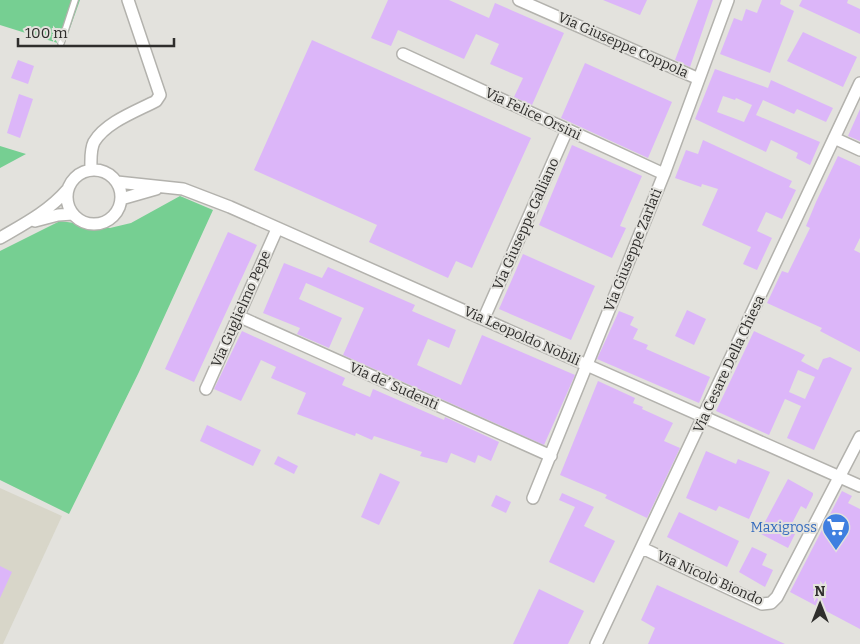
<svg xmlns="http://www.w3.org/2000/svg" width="860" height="644" font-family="Bitter,serif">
	<rect width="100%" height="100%" fill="#e3e2dd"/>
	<path fill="#d8d6c9" d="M0 488 62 516 3 644H0Z"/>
	<path fill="#76cf92" d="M0 0H80L64 45 0 25Z
		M0 146 26 154 0 168Z
		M180 196 213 210 139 372 69 514 0 480V251L60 221 110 228 131 223Z"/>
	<path fill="#dcb6f9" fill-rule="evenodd" d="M388 0H449L489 18 495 3 564 33 532 105 514 97 523 78 490 64 499 44 476 34 464 59 398 30 391 46 371 38Z
		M603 0H647L640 15Z
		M698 0H713L690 67 675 60Z
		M762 0H781L780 4 794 11 770 73 720 54 734 18 742 21 746 9 757 13Z
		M802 0H848L847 3 860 9V34L799 6Z
		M803 32 857 57 843 87 787 61Z
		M312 40 531 138 472 268 456 261 448 278 369 242 377 225 254 170Z
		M18 60 34 66 28 84 11 78Z
		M585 63 672 102 648 158 561 118Z
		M715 69 768 88 771 80 833 108 826 122 797 109 794 114 763 100 756 115 820 142 810 165 796 158 798 153 771 140 766 152 695 119ZM723 96 735 100 736 98 752 105 744 122 717 112Z
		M19 94 33 99 20 138 7 133Z
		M860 109V141L848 136Z
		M703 140 792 181 789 187 796 190 782 219 766 212 757 231 772 238 757 270 743 264 751 247 702 225 718 189 702 184 701 187 675 178 686 150 698 154Z
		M572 145 642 176 620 226 626 228 612 258 539 225Z
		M838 156 860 166V238L854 250 860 253V352L820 331 822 328 767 303 782 271 788 273 810 228 806 226 816 202Z
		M228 232 257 245 194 382 165 369Z
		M523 254 595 286 571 340 499 309Z
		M284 263 322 278 328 267 415 305 412 311 456 330 449 348 428 339 417 365 461 385 482 335 575 375 544 445 343 355 364 308 306 283 299 299 342 318 329 348 297 334 300 328 263 313Z
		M687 310 706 319 694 345 675 336Z
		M619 311 634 317 630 325 638 329 633 339 648 345 646 349 710 377 699 403 597 359Z
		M242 331 345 378 342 385 370 397 373 389 444 420 445 417 499 442 491 461 478 455 475 463 451 453 447 463 420 456 422 452 374 436 372 440 356 433 355 436 297 414 306 393 271 378 276 367 261 360 241 401 214 389Z
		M754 331 805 355 801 361 818 370 823 359 830 357 852 368 814 450 787 438 801 406 785 399 769 435 716 411ZM798 370 815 377 805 399 789 392Z
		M598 381 635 398 633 403 643 407 642 409 673 423 664 441 680 448 647 518 605 498 607 495 560 475Z
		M207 425 261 450 253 466 200 441Z
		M706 451 736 464 738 459 770 472 749 519 719 506 716 511 686 498Z
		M278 456 298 466 294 474 274 464Z
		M380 473 400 482 379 525 361 517Z
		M788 479 813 493V495L806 509 801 506 788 531 795 534 788 548 759 533Z
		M842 491 852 496 848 503 860 509V629L790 592Z
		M562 493 594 507 584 526 615 541 594 583 549 562 575 507 559 500Z
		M496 495 511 502 506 513 491 506Z
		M679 512 739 541 727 567 667 537Z
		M752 547 767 554 762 565 773 570 765 587 739 572Z
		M0 566 12 572 0 598Z
		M657 585 785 644H648L655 628 641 620Z
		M539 589 584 611 568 644H513Z"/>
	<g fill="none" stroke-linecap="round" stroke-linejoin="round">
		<g stroke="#b3b2ad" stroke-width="8">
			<path id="service" d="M61 43 75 0"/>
		</g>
		<g stroke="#b3b2ad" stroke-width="14">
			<path id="minor" d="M519 0 699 79
				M403 54 664 174
				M834 138 860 150
				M91 169C91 161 90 150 94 142 106 122 137 111 156 101L160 95 128 0
				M67 197a27 27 0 1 1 54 0a27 27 0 1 1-54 0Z
				M117 182 183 189 230 207 860 486
				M121 199 156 189
				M35 221 58 215 73 214
				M0 238C24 224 49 211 67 190
				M238 316 551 456
				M484 318 567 130
				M206 389 277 229
				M533 498 664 174 728 0
				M642 548 762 604 771 603 777 597 860 437
				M596 644 860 83"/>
		</g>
		<use href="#service" stroke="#fff" stroke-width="5.5"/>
		<use href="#minor" stroke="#fff" stroke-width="11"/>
	</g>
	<defs>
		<g id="supermarket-pin" transform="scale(1.4375)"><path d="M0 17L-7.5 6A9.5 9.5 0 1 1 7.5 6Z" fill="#3f7fe0" stroke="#e3e2dd"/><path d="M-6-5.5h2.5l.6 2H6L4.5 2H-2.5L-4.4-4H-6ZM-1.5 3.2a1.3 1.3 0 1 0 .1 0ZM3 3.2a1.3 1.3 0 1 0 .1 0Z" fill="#fff"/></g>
	</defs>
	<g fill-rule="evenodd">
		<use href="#supermarket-pin" x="836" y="527"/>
	</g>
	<g text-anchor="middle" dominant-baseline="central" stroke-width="4" stroke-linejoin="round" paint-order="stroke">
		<g font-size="14" fill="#2f2e2c" stroke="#e3e2dd">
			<text transform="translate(623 45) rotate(24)">Via Giuseppe Coppola</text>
			<text transform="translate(533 114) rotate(25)">Via Felice Orsini</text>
			<text transform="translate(526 224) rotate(-66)">Via Giuseppe Galliano</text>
			<text transform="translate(633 250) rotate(-68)">Via Giuseppe Zarlati</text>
			<text transform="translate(241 309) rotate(-66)">Via Guglielmo Pepe</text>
			<text transform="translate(522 336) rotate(24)">Via Leopoldo Nobili</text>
			<text transform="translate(729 364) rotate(-65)">Via Cesare Della Chiesa</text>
			<text transform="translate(394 386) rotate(24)">Via de’ Sudenti</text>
			<text transform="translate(710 578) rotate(24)">Via Nicolò Biondo</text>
		</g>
		<g font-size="14" fill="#366cbe" stroke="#e3e2dd" text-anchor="end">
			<text x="817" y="527">Maxigross</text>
		</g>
	</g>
	<g transform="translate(820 604)" stroke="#e3e2dd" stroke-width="4" paint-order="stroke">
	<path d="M0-4L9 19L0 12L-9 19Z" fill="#2f2e2c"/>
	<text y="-8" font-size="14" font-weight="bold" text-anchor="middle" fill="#2f2e2c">N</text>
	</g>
	<path d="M18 38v8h156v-8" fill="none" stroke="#2f2e2c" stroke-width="2.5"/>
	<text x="25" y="38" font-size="15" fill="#2f2e2c" stroke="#e3e2dd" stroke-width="4" paint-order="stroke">100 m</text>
</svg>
